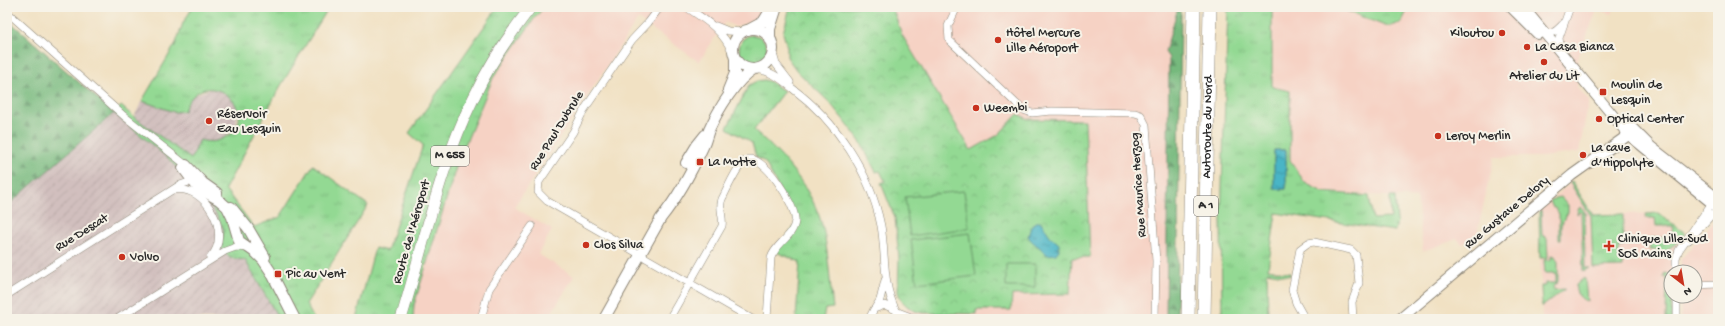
<svg xmlns="http://www.w3.org/2000/svg" width="1725" height="326" font-family="'Gochi Hand',sans-serif">
	<defs>
		<pattern id="industrial-furrows" width="10" height="10" patternUnits="userSpaceOnUse"><rect width="10" height="10" fill="#d1bfbe"/><path d="M-1 1l2-2M0 10L10 0M9 11l2-2" fill="none" stroke="#b4a4a3"/></pattern>
		<pattern id="grass-tufts" width="24" height="20" patternUnits="userSpaceOnUse"><rect width="24" height="20" fill="#93d993"/><path d="M3 7l-1-3M5 7V3M7 7l1-3M15 17l-1-3M17 17v-4M19 17l1-3" fill="none" stroke="#7fba7f"/></pattern>
		<pattern id="forest-firs" width="22" height="20" patternUnits="userSpaceOnUse"><rect width="22" height="20" fill="#76b97d"/><path d="M5 1l3.5 6h-7zM16 11l3.5 6h-7z" fill="#619767"/></pattern>
		<pattern id="park-crowns" width="20" height="18" patternUnits="userSpaceOnUse"><rect width="20" height="18" fill="#93d993"/><path d="M2 6a3 3 0 1 1 6 0M12 15a3 3 0 1 1 6 0" fill="none" stroke="#7fba7f"/></pattern>
		<pattern id="water-ripples" width="26" height="14" patternUnits="userSpaceOnUse"><rect width="26" height="14" fill="#4ab5c6"/><path d="M2 4q2-2 4 0t4 0M15 11q2-2 4 0t4 0" fill="none" stroke="#3e93a1"/></pattern>
	</defs>
	<rect width="100%" height="100%" fill="#f7f3e8"/>
	<filter id="ink" filterUnits="userSpaceOnUse"><feTurbulence type="fractalNoise" baseFrequency=".025" numOctaves="2"/><feDisplacementMap in="SourceGraphic" scale="8" xChannelSelector="R" yChannelSelector="G"/><feConvolveMatrix kernelMatrix="1 2 1 2 8 2 1 2 1" color-interpolation-filters="sRGB"/></filter>
	<filter id="wash" filterUnits="userSpaceOnUse"><feTurbulence type="fractalNoise" baseFrequency=".012" numOctaves="4" result="noise"/><feDisplacementMap in="SourceGraphic" scale="16" xChannelSelector="R" yChannelSelector="G"/><feGaussianBlur stdDeviation="0.9" result="paint"/><feColorMatrix in="noise" values="0 0 0 0 0 0 0 0 0 0 0 0 0 0 0 0 0 1.4 0 .05"/><feComposite in="paint" operator="in"/></filter>
	<g filter="url(#wash)">
		<rect width="100%" height="100%" fill="#f1e1c3"/>
		<path fill="#f6d2c4" d="M544 7H762L757 18 736 27 725 22 699 62 638 19 514 207 552 230 538 254 574 276 548 319H413L414 305 457 164 493 78 534 19Z
			M892 7H1177L1165 52 1169 58 1166 319H907V306L915 311 976 314V310H1011L1012 295H1044L1072 257H1090L1085 120 1028 119 1018 114 998 135 971 150 902 35Z
			M1272 7H1615L1612 14 1597 10 1578 58 1577 87 1589 101 1579 152 1543 157H1494L1476 238 1462 244 1457 239 1423 251 1417 198 1323 192 1305 183 1290 159V91L1272 87Z
			M1572 182 1593 215 1658 213 1685 233 1672 255V319H1542L1539 210Z
			M1717 217 1718 319H1681L1680 296H1695V272H1681V259Z"/>
		<path fill="url(#industrial-furrows)" d="M210 89 226 92 234 101 238 109 236 127 224 138 218 142H208L191 159 134 117 142 101 174 112 187 103 193 95Z
			M114 113 168 158 204 198 216 214 224 230 230 258 245 260 279 319H7V206Z"/>
		<path fill="url(#grass-tufts)" stroke="#5f825f" fill-rule="evenodd" d="M193 7H329L280 87 225 189 254 227 280 217 313 165 368 205 306 304 314 319H279L245 260 230 258 221 248 224 230 216 214 204 198 168 158 114 113 121 106 134 117 191 159 200 140C211 143 219 142 229 135 263 111 203 59 184 111L174 112 142 101 176 43 183 23Z
			M498 7H544L534 19 493 78 457 164 414 305 413 319H356L375 248 387 251 423 145 409 133Z
			M1228 7H1272V87L1290 91V160L1305 183 1323 192 1369 196 1373 219 1391 218 1390 197H1395L1397 221 1395 231 1276 213 1268 269 1290 273V276L1267 272 1268 319H1222L1221 218ZM1274 150H1286V189H1274Z
			M1337 7H1409L1401 23 1391 26H1385Z
			M739 49a14 14 0 1 1 28 0a14 14 0 1 1-28 0Z
			M764 80 771 82 784 91 754 130C786 158 818 195 825 238 829 261 830 285 833 308L825 309 823 319H796L800 262 776 252 797 223 765 162 756 157 752 143 727 128 749 85 757 81Z
			M1572 182 1593 215 1623 214V246L1619 247V260H1623V267L1593 268 1591 216 1570 183Z
			M1561 197 1568 205V212L1561 225V239H1559V214L1555 208H1553L1550 201 1555 198Z
			M1581 207 1587 215 1584 212 1585 268H1589L1583 271 1581 211 1577 214 1578 209Z
			M1541 211 1542 235 1547 238 1548 258H1540L1539 212Z
			M1658 213 1685 233 1681 240 1668 249 1660 259 1658 258V250H1650V238L1671 237 1673 226H1656L1655 218H1646V214Z
			M1551 255 1555 256 1558 262V282L1553 286 1554 290 1565 289 1542 307 1541 286H1545V283H1556V273H1545L1544 260H1551Z
			M1665 273 1671 275 1672 319H1666L1667 277H1663Z
			M1584 278 1585 279 1587 302C1581 298 1574 294 1576 285Z"/>
		<path fill="url(#forest-firs)" stroke="#507254" d="M1178 8 1181 14 1177 319H1166L1169 58 1165 52Z
			M7 19 114 113 7 206Z"/>
		<path fill="url(#park-crowns)" stroke="#5f825f" d="M790 7H892L902 35 971 150 998 135 1018 114 1028 119 1085 120 1090 257 1072 258 1070 294 1012 295 1011 310H976V314L922 313 915 311 907 306 901 300 898 292 899 258 895 218 881 183 885 181 880 171 876 172 861 143 851 129 830 103 797 71 787 57V47L783 33Z"/>
		<path fill="#93d993" stroke="#5f825f" d="M964 191 969 228 910 236 905 197Z
			M970 233 976 276 917 283 911 240Z
			M1006 264H1035V287H1006Z"/>
		<path fill="url(#water-ripples)" stroke="#3a7078" d="M1274 150H1286V189H1274Z
			M1035 222H1041L1050 236 1059 244V250L1056 254 1047 255C1041 246 1033 245 1028 236L1031 227Z"/>
	</g>
	<g filter="url(#ink)">
		<g fill="none" stroke-linecap="round" stroke-linejoin="round">
			<g stroke="#8e8677" stroke-width="8">
				<path id="street" d="M660 7 648 23 632 40 584 110 573 132 539 182 538 192 547 201 752 319
					M686 7C706 20 724 31 733 54
					M957 7 948 26 949 40 1023 110 1032 113 1052 111 1135 113 1141 115 1146 125 1156 261 1155 319
					M7 12 124 116 186 165
					M716 26 728 31 743 32
					M1543 32C1553 35 1556 31 1563 24
					M772 50 776 64 790 82
					M1561 51 1559 38 1570 7
					M754 69C770 70 780 78 792 88 836 121 870 171 881 226 886 253 882 285 896 310
					M174 190C206 184 233 234 210 258
					M1689 240 1718 208
					M1676 272V258L1679 250 1714 200
					M1695 285 1718 284
					M7 295 180 185 189 182 197 183
					M1677 296V319
					M875 308 880 300 885 280
					M898 312 916 319
					M117 319 225 251 236 247 248 248
					M481 319 489 289 532 226
					M669 319 722 226C724 217 718 208 722 199 727 190 737 165 746 160 762 151 797 206 795 221 794 236 775 244 771 258L767 319
					M869 319 874 309 885 305 896 310 900 319
					M1305 319 1296 303 1292 290 1300 249 1308 243 1314 242 1351 250 1356 255 1359 283 1352 302 1353 319"/>
			</g>
			<g stroke="#8e8677" stroke-width="12">
				<path id="secondary" d="M1511 7 1538 34
					M1523 7 1629 135 1718 208
					M733 49a20 20 0 1 1 40 0a20 20 0 1 1-40 0Z
					M748 30 763 22 772 7
					M770 40V29L777 7
					M728 90 735 73V59
					M1630 126 1651 147 1718 199
					M686 163 697 145 705 135
					M186 165 203 183 217 193
					M183 168 198 188 219 200 227 207 232 217 239 241 256 253 263 260 271 272 295 319
					M231 207 248 228 265 257
					M604 319 661 218C678 197 692 171 703 147 706 141 707 135 709 130 718 110 736 80 754 69
					M1400 319 1572 175 1634 131"/>
			</g>
			<g stroke="#8e8677" stroke-width="12">
				<path id="primary" d="M401 319C424 245 439 167 474 97 489 65 509 35 531 7"/>
			</g>
			<g stroke="#8e8677" stroke-width="14">
				<g id="highway">
					<path d="M1188 319 1194 7"/>
					<path id="s1" d="M1204 319 1210 7"/>
				</g>
			</g>
			<use href="#street" stroke="#fff" stroke-width="7"/>
			<use href="#secondary" stroke="#fff" stroke-width="10"/>
			<use href="#primary" stroke="#fff" stroke-width="11"/>
			<use href="#highway" stroke="#fff" stroke-width="13"/>
		</g>
	</g>
	<g fill="#c8321e" stroke="#f7f3e8" stroke-width="1.5">
		<circle cx="1502" cy="33" r="4"/>
		<circle cx="998" cy="40" r="4"/>
		<circle cx="1527" cy="47" r="4"/>
		<circle cx="1544" cy="62" r="4"/>
		<rect x="1599" y="88" width="8" height="8" rx="2"/>
		<circle cx="976" cy="108" r="4"/>
		<circle cx="1599" cy="119" r="4"/>
		<circle cx="209" cy="121" r="4"/>
		<circle cx="1438" cy="136" r="4"/>
		<circle cx="1583" cy="155" r="4"/>
		<rect x="696" y="158" width="8" height="8" rx="2"/>
		<circle cx="586" cy="245" r="4"/>
		<path d="M1607 240h4v4h4v4h-4v4h-4v-4h-4v-4h4z"/>
		<circle cx="122" cy="257" r="4"/>
		<rect x="274" y="270" width="8" height="8" rx="2"/>
	</g>
	<g text-anchor="middle" dominant-baseline="central" stroke-width="4" stroke-linejoin="round" paint-order="stroke">
		<g fill="#f7f3e8" stroke="#686764" stroke-width="1">
			<rect x="431" y="146" width="38" height="20" rx="3"/>
			<rect x="1194" y="196" width="24" height="20" rx="3"/>
		</g>
		<g font-size="12" font-weight="bold" fill="#2b2b2b">
			<text x="450" y="156">M 655</text>
			<text x="1206" y="206">A 1</text>
		</g>
		<g font-size="13" fill="#2b2b2b" stroke="#f7f3e8" text-anchor="start">
			<text x="1006" y="33">Hôtel Mercure<tspan x="1006" dy="15">Lille Aéroport</tspan></text>
			<text x="1494" y="33" text-anchor="end">Kiloutou</text>
			<text x="1535" y="47">La Casa Bianca</text>
			<text x="1544" y="76" text-anchor="middle">Atelier du Lit</text>
			<text x="1611" y="85">Moulin de<tspan x="1611" dy="15">Lesquin</tspan></text>
			<text x="984" y="108">Weembi</text>
			<text x="217" y="114">Réservoir<tspan x="217" dy="15">Eau Lesquin</tspan></text>
			<text x="1607" y="119">Optical Center</text>
			<text x="1446" y="136">Leroy Merlin</text>
			<text x="1591" y="148">La cave<tspan x="1591" dy="15">d’Hippolyte</tspan></text>
			<text x="708" y="162">La Motte</text>
			<text x="1618" y="239">Clinique Lille-Sud<tspan x="1618" dy="15">SOS Mains</tspan></text>
			<text x="594" y="245">Clos Silva</text>
			<text x="130" y="257">Volvo</text>
			<text x="286" y="274">Pic au Vent</text>
		</g>
		<g font-size="13" fill="#2b2b2b" stroke="#f7f3e8">
			<text stroke="none"><textPath href="#s1" startOffset="192">Autoroute du Nord</textPath></text>
			<text transform="translate(557 131) rotate(-58)">Rue Paul Dubrule</text>
			<text transform="translate(1139 185) rotate(-94)">Rue Maurice Herzog</text>
			<text transform="translate(1507 213) rotate(-40)">Rue Gustave Delory</text>
			<text transform="translate(412 232) rotate(-74)">Route de l'Aéroport</text>
			<text transform="translate(82 233) rotate(-32)">Rue Descat</text>
		</g>
	</g>
	<rect width="1725" height="326" fill="none" stroke="#f7f3e8" stroke-width="24"/>
	<g transform="translate(1683 284) rotate(149)"><circle r="19" fill="#f7f3e8" stroke="#a5a39c"/>
	<path d="M0-3L7 15L0 10L-7 15Z" fill="#c8321e"/>
	<text y="-6" font-size="11" font-weight="bold" text-anchor="middle" fill="#2b2b2b">N</text>
	</g>
</svg>
